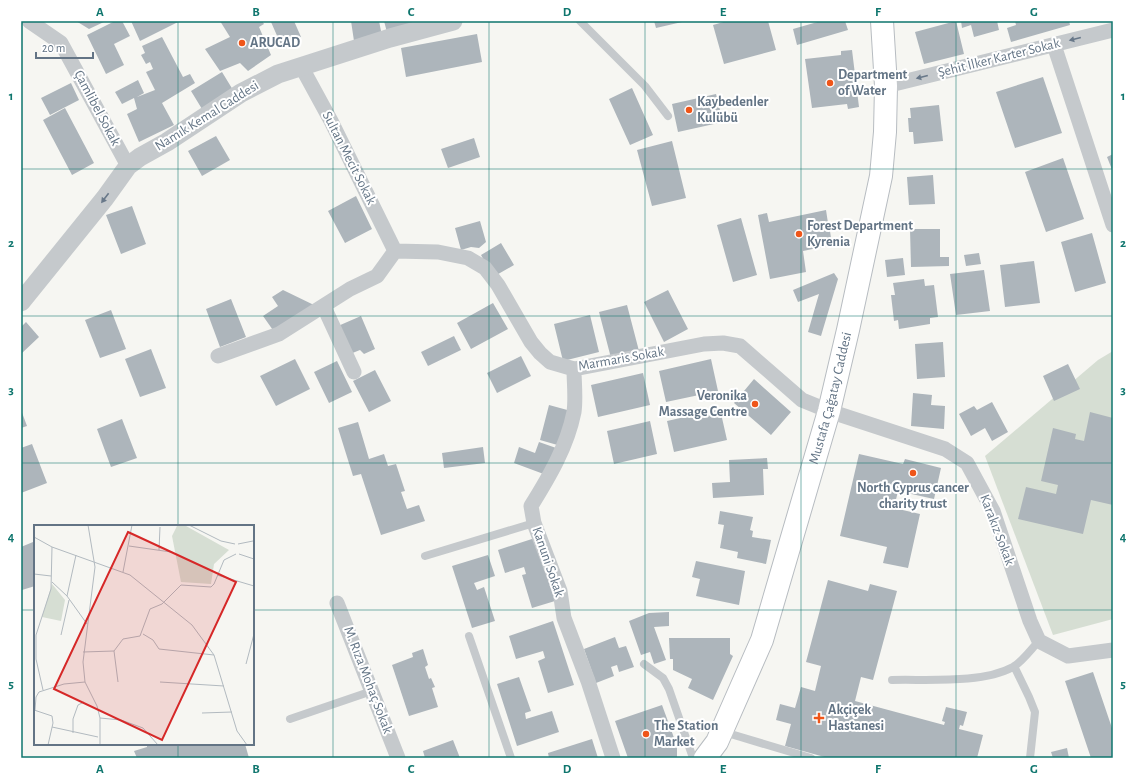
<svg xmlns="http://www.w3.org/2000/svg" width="1134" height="779" font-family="'Alegreya Sans',sans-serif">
	<rect width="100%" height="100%" fill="#f6f6f2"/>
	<path fill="#d6ded3" d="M1113 351V619L1053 635 985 456 1098 360Z"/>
	<path fill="#adb5bb" d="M76 21H106L89 29Z
		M115 21H122L130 36 114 44 124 65 106 74 87 35Z
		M131 21H180L140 41Z
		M220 21H262L264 24 259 27 271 55 248 71 240 63 220 71 205 49 230 37Z
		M273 21H294L301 37 282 47 271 22Z
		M351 21H379L382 36 354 41Z
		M384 21H425L388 36Z
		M654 21H682V22L656 28Z
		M727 21H768L776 50 724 64 713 25Z
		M821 21H845L848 30 797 45 793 29Z
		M956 21 964 54 924 64 915 32Z
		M961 21H997L999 30 974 37 971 25 962 28Z
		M1015 21H1069L1070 25 1011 42 1007 28 1016 25Z
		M477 34 482 62 406 77 401 48Z
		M162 37 183 77 190 74 195 83 162 103 174 125 139 142 127 114 137 109 134 98 122 104 115 92 138 80 144 93 137 97 155 90 146 72 153 69 150 62 146 64 141 55 145 53 142 46Z
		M852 50 859 107 848 109 847 104 812 108 805 59 841 55V51Z
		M222 72 233 90 202 109 191 91Z
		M1043 77 1062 133 1015 148 996 92Z
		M71 83 79 100 50 115 41 98Z
		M632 88 653 135 630 145 609 99Z
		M716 94 723 122 678 132 672 104Z
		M939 105 943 141 914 144 913 132H909L908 118H911L910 108Z
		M65 108 94 163 72 175 43 120Z
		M216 136 230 160 202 176 188 151Z
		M474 138 480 157 448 168 441 149Z
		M672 141 686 198 652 206 637 150Z
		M1113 154V172L1107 157Z
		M1063 158 1084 219 1046 232 1025 172Z
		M933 175 935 204 909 205 907 177Z
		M356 196 372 229 345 243 328 211Z
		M132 206 146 244 121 254 106 215Z
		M826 210 828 223 835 221 837 230 830 231 832 245 803 251 806 272 770 279 758 215 767 213 769 222Z
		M741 218 757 275 733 282 717 225Z
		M480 221 486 242 479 248 471 247 461 250 455 228Z
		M910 229H940V257H949V266L911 267Z
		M1092 233 1106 283 1075 292 1061 242Z
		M501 243 514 265 493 277 481 255Z
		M979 253 981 264 966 266 964 255Z
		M903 258 905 275 887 277 885 260Z
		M1034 261 1040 303 1005 307 1000 265Z
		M984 270 990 311 956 315 950 274Z
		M834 273 838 279 821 336 808 332 819 294 798 302 793 290Z
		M924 279 925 286 934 285 938 317 930 318V324L899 329 898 320 894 321 891 295H895L893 283Z
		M283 290 316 306 275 333 263 316 278 306 272 297Z
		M668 290 688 329 664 342 644 302Z
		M231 299 246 337 220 347 206 309Z
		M493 303 508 329 471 349 457 323Z
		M627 305 639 351 611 358 599 312Z
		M111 310 126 349 100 358 85 320Z
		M590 315 599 352 563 361 554 324Z
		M361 316 375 349 364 354 360 350 350 354 338 326Z
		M26 322 39 337 21 354V327Z
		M454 336 461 350 428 366 421 352Z
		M943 342 945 377 917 379 915 344Z
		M151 349 166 388 140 397 125 359Z
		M521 356 531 376 497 393 487 373Z
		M295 359 310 389 276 406 260 376Z
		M711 359 718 391 666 402 659 371Z
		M337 361 352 392 329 403 314 372Z
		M1068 364 1080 389 1054 401 1043 376Z
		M375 370 391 401 369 412 353 381Z
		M643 373 650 405 598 417 591 385Z
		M754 379 791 412 771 435 734 403Z
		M913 393 932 395 931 405 945 406 944 429 911 426Z
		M992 402 1008 432 992 441 985 428 971 436 959 414 974 406 977 410Z
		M549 405 571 411 561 446 540 440Z
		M720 409 727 440 674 452 667 421Z
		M21 410 27 426 21 428Z
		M1090 412 1113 418V505L1091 500 1083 534 1018 519 1026 487 1056 494 1058 485 1041 481 1053 428 1076 434 1075 439 1084 441Z
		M122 419 137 458 111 467 97 429Z
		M650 421 657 454 614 464 607 431Z
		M358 422 369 459 384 454 388 466 396 464 405 491 401 492 407 509 419 505 425 521 381 535 361 474 353 476 338 428Z
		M539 442 559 449 549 476 514 463 519 447 535 453Z
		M32 444 47 483 21 493V448Z
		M483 447 485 463 444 468 442 453Z
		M859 454 903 464 905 459 941 468 934 499 898 491 894 508 920 514 908 568 883 563 887 547 840 536Z
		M767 458 768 469H763L764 495 713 498 712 483 730 482 729 460Z
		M720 511 753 517 750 530 753 531 752 537 771 540 766 564 737 558 738 552 720 548 724 525 718 524Z
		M535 538 555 601 532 608 522 575 526 574 524 567 505 573 498 550Z
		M33 542 35 547V586L22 590 21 587V547Z
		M488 555 495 576 474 583 477 590 484 587 495 621 472 628 452 566Z
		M696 561 745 571 739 605 696 596 700 579 692 577Z
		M828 580 868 591 870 584 897 591 873 680 861 677 855 701 944 725 945 722 942 721 946 707 967 712 963 726 960 725 959 729 983 735 977 758H828L785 746 791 724 776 720 780 704 795 708 801 687 815 691 821 666 806 662Z
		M669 612V626L654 627 666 660 654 664 650 652 641 655 629 621 649 613Z
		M553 621 574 685 548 693 538 661 545 658 543 651 516 659 509 636Z
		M615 637 619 648 626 646 634 667 619 672 617 665 611 667 614 676 596 683 584 649Z
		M669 638H730V654L733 656 713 700 688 688 692 679 673 670V659H670Z
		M423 649 428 665 425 667 429 679 431 678 435 687 432 688 438 707 409 716 392 665 413 657 412 653Z
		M1093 672 1113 731V758H1091L1065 681Z
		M519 677 531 711 525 713 526 719 552 711 559 732 517 746 497 684Z
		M662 705 677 746V758H628L615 721Z
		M592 739 598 758H549L548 753Z
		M453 740 460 758H425L423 751Z
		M147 744H245L249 758H137L134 751 147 747Z
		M1067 748 1069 758H1053L1051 752Z"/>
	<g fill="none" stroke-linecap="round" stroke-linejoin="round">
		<g stroke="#b7bcc1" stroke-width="24">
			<g id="secondary">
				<path id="s1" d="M705 758 717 742 762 640 829 411 848 330 881 176 885 132 886 86 882 21"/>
			</g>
		</g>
		<path stroke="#c5c9cc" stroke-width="8" d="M580 21 645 86 668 116
			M425 556 534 523
			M469 636 511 758
			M644 664 663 678 669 689 693 758
			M1014 666 1029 697 1035 712 1030 758
			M892 680C927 679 982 684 1013 667 1022 662 1032 648 1039 641
			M290 719 372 691
			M724 732 811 758"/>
		<path stroke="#c5c9cc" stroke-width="15" d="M29 21 61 43 128 166
			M1054 45 1113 225
			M301 66 331 121 395 251
			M886 86 1113 30
			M395 251 438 252 468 258 485 268 498 285 531 342 540 353 550 362 574 369 704 344 723 343 740 346 802 400 829 411 945 449 967 463 993 511 1030 621 1039 641 1068 656 1113 650
			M324 307 354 372
			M218 356 279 334 350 289 377 276 395 251
			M574 369C574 382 576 398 574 412 567 447 549 477 531 506L534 523 560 591 564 618 588 681 613 758
			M337 603 398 758"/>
		<path stroke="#c5c9cc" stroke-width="19" d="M21 302 105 198 128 166 140 157 167 142 241 93 278 74 390 38 453 21"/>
		<use href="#secondary" stroke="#fff" stroke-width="22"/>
	</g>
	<defs><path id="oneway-solid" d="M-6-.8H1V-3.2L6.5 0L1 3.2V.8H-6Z"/></defs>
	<g fill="#687889">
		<use href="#oneway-solid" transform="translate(1075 39) rotate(166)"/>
		<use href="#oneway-solid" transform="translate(922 77) rotate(166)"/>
		<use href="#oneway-solid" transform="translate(105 198) rotate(127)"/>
	</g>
	<path fill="none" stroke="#0f766e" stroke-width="1" stroke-opacity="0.55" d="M178 21V526M333 21V758M489 21V758M645 21V758M801 21V758M956 21V758M21 169H1113M21 316H1113M21 463H1113M21 610H35M253 610H1113M178 744V758"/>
	<g fill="#ef5519" stroke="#fff" stroke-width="1.5">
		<circle cx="242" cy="43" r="4"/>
		<circle cx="830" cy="83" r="4"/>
		<circle cx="689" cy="110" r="4"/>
		<circle cx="799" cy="234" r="4"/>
		<circle cx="755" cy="404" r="4"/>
		<circle cx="913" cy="473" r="4"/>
		<path d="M817 712h4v4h4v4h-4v4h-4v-4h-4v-4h4z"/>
		<circle cx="646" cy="734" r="4"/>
	</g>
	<g text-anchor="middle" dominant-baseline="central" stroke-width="4" stroke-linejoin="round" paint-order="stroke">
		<g font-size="14" font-weight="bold" fill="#637485" stroke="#fff" text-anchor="start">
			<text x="250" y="43">ARUCAD</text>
			<text x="838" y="75">Department<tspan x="838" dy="16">of Water</tspan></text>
			<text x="697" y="102">Kaybedenler<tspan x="697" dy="16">Kulübü</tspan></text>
			<text x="807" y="226">Forest Department<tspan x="807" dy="16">Kyrenia</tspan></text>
			<text x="747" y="396" text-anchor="end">Veronika<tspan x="747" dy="16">Massage Centre</tspan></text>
			<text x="913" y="488" text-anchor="middle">North Cyprus cancer<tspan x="913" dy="16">charity trust</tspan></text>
			<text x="828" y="710">Akçiçek<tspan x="828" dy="16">Hastanesi</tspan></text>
			<text x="654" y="726">The Station<tspan x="654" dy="16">Market</tspan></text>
		</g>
		<g font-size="14" fill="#637485" stroke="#fff">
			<text transform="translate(999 58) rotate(-14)">Şehit İlker Karter Sokak</text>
			<text transform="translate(97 108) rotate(62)">Çamlibel Sokak</text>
			<text transform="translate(207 116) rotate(-32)">Namık Kemal Caddesi</text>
			<text transform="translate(349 158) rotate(63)">Sultan Mecit Sokak</text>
			<text transform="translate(621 359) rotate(-10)">Marmaris Sokak</text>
			<text stroke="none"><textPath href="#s1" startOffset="383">Mustafa Çağatay Caddesi</textPath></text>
			<text transform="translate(997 530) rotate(69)">Karakız Sokak</text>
			<text transform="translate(548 562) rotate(71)">Kanuni Sokak</text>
			<text transform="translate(368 680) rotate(69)">M. Rıza Mohaç Sokak</text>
		</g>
	</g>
	<g transform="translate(34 525)">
		<rect width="220" height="220" fill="#f6f6f2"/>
		<path d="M143 1H152L195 25 180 39 177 59 147 57 138 11ZM18 59 31 75 27 96 8 92Z" fill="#d6ded3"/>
		<path fill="none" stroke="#b2bac0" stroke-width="1" d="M54 0 61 42 49 137 51 157 63 181 66 193V220M110 0H134M155 0 187 16 201 19M0 12 18 22 96 50 158 100 180 130 203 206 213 220M204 19 219 16M95 21 137 27M125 25 126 2M205 29 220 34M89 47 98 0M0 49 17 51M183 50 220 61M18 57 33 71 53 99M33 71 42 30M109 109 119 115 125 124 180 130M27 110 35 75M80 126 89 114 106 111 116 84 128 79 147 60 177 62 180 59 190 35 202 29M80 126 84 157M49 127 80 126M212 139 220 109M126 157 190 161M9 165 2 134V110L17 64 18 22M0 185 18 191 19 198 14 220M1 185 2 172 5 167 30 159 51 157M168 188 198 187M66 193 87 195 109 203 124 220M18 202 64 212M39 208V194L44 180 50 177"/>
		<path fill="#d62828" fill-opacity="0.15" stroke="#d62828" stroke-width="2" d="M94 7 202 57 128 215 20 164Z"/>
		<rect width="220" height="220" fill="none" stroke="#637485" stroke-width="2"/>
	</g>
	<rect width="1134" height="779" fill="none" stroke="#ffffff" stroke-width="44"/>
	<path d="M36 52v6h57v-6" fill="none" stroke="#637485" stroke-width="2"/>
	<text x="42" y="52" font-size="12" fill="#637485" stroke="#ffffff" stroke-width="3" paint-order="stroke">20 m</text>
	<rect x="22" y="22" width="1090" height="735" fill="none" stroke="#0f766e" stroke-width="1.5"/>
	<g font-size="13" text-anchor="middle" font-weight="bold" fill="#0f766e">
		<text x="100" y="16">A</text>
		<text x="256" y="16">B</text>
		<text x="411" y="16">C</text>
		<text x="567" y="16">D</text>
		<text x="723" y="16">E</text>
		<text x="878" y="16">F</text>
		<text x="1034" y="16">G</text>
		<text x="11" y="100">1</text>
		<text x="1123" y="100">1</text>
		<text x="11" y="247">2</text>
		<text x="1123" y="247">2</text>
		<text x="11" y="394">3</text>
		<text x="1123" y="394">3</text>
		<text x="11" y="541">4</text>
		<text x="1123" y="541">4</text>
		<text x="11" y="688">5</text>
		<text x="1123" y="688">5</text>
		<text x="100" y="773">A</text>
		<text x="256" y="773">B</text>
		<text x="411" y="773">C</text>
		<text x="567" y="773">D</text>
		<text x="723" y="773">E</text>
		<text x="878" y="773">F</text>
		<text x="1034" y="773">G</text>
	</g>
</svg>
